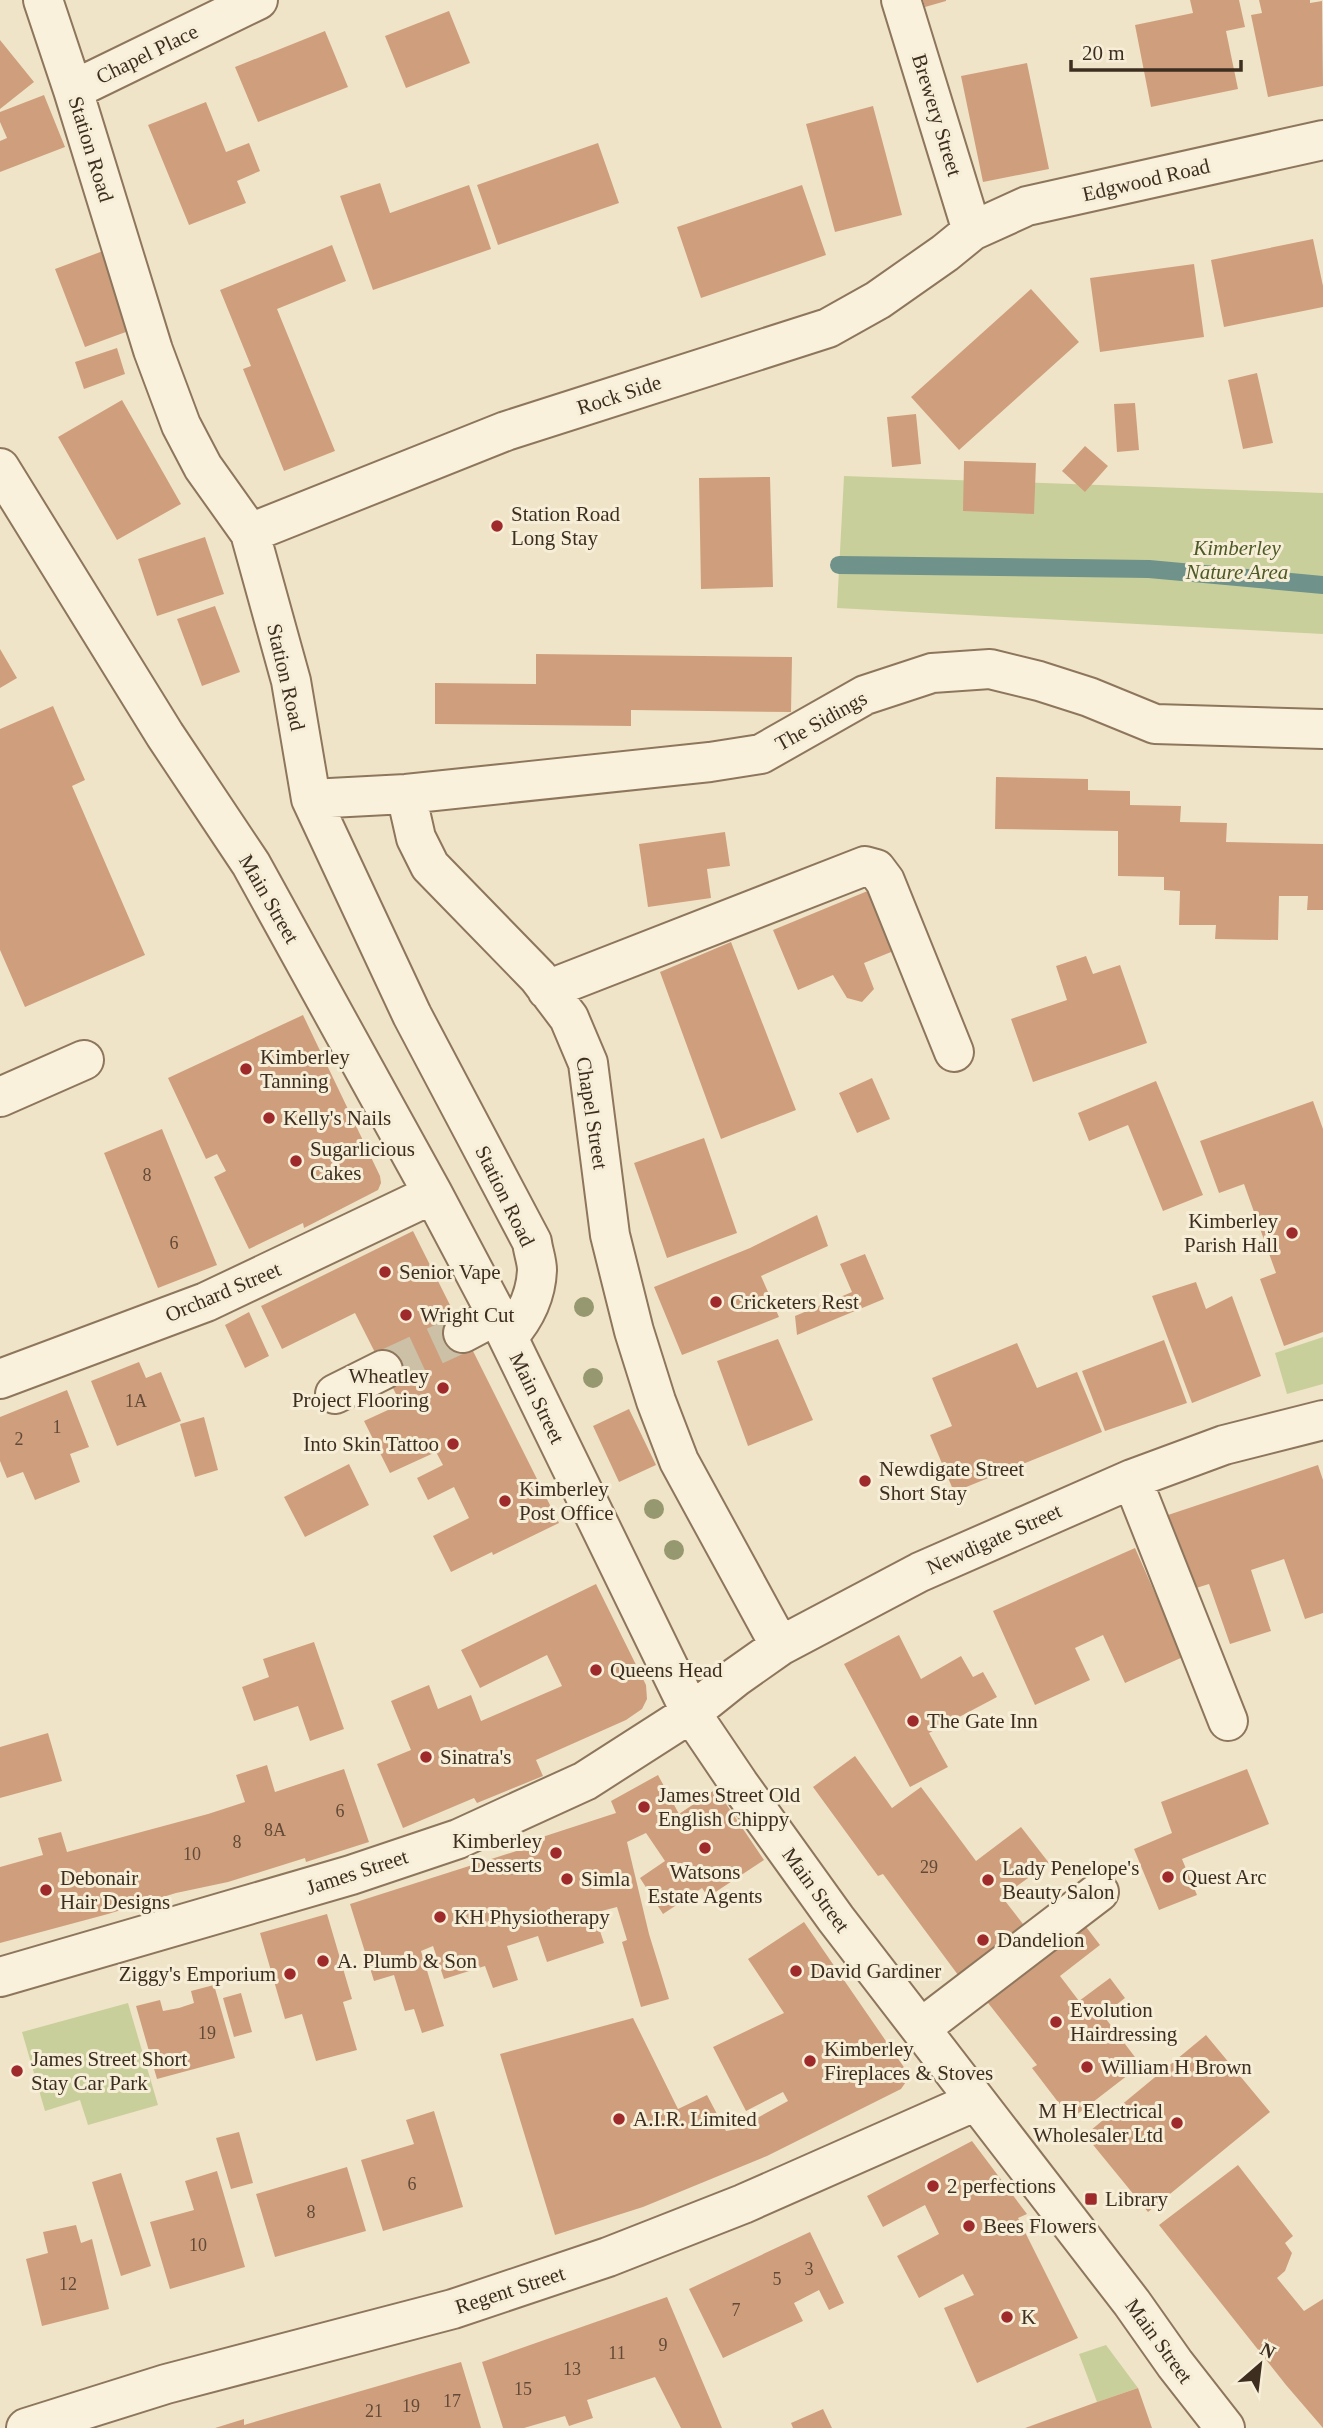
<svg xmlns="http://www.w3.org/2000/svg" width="1323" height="2428" font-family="'Times New Roman',serif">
	<rect width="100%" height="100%" fill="#f0e4c8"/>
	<path fill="#c9cf9b" d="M844 476 1323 493V634L837 608Z
		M1323 1337V1384L1287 1394 1275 1353Z
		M128 2003 158 2105 88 2125 80 2100 45 2111 22 2032Z
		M1106 2345 1138 2388 1097 2402 1079 2354Z"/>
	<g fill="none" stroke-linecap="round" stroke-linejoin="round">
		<path stroke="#6f938a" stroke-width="18" d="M839 565 1149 569 1323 585"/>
	</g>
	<path fill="#cf9f7d" d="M923 0H946V1L925 7Z
		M1190 0H1239L1245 27 1226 31 1238 89 1151 107 1135 25 1193 13Z
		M1259 0H1310V3L1322 1 1323 86 1268 97 1251 15 1262 13Z
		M449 11 470 63 406 88 385 36Z
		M325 31 348 87 258 122 235 67Z
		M0 40 34 82 0 109Z
		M1027 63 1049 169 983 182 961 76Z
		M44 95 65 147 0 172V141L7 138 0 122V112Z
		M206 102 226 152 249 143 260 171 237 181 246 203 189 225 148 125Z
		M873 106 902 215 835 232 806 124Z
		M598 143 619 203 498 245 477 185Z
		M380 183 390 213 469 185 491 249 373 290 340 196Z
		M802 185 826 255 701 298 677 227Z
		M1313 239 1323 286V307L1224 327 1211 260Z
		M332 245 346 281 277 309 335 451 284 471 243 369 251 366 220 290Z
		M103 251 134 329 85 347 55 269Z
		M1194 264 1204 337 1100 352 1090 278Z
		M1031 289 1079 342 959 450 911 397Z
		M117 348 125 374 84 389 75 362Z
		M1257 373 1273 443 1243 449 1228 380Z
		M122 400 181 504 117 540 58 437Z
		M1135 403 1139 450 1117 452 1114 404Z
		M916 414 921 464 892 467 887 417Z
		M1085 446 1108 466 1085 492 1062 471Z
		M964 461 1036 463 1034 514 963 511Z
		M770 477 773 587 701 589 699 478Z
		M205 537 224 594 157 616 138 559Z
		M215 606 240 672 202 686 177 619Z
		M0 649 17 678 0 688Z
		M536 654 792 657 791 712 631 710V726L435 724V683L536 684Z
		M53 706 85 780 72 786 145 955 25 1007 0 950V729Z
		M996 777 1088 779V790L1130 791V805L1181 806 1180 822 1227 823 1226 842 1323 844V910H1307L1308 896H1279L1278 940 1215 939 1216 925H1179L1180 891 1164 890V877L1118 876V831L995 829Z
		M725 832 730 866 707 869 711 898 648 907 639 844Z
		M870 890 896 950 864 963 874 989 862 1002 847 998 833 975 798 990 773 930Z
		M731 942 796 1110 721 1139 660 972Z
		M1086 956 1093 974 1120 965 1147 1043 1033 1082 1011 1019 1067 1000 1056 966Z
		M303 1015 380 1176 381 1183 378 1190 304 1228 303 1223 249 1249 214 1177 226 1171 217 1154 206 1159 168 1078Z
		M872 1078 890 1119 857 1133 839 1093Z
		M1156 1081 1203 1195 1163 1211 1128 1125 1089 1141 1078 1113Z
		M1313 1101 1323 1129V1332L1284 1346 1260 1279 1276 1273 1244 1184 1219 1193 1200 1141Z
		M162 1129 217 1265 158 1288 104 1153Z
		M704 1138 737 1233 667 1258 634 1163Z
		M817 1215 828 1246 761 1276 779 1317 682 1355 654 1287 750 1248Z
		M413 1231 559 1523 493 1555 492 1552 451 1572 433 1536 469 1518 454 1487 428 1500 417 1478 443 1465 436 1452 390 1473 364 1421 401 1404 355 1313 282 1349 261 1306Z
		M865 1254 884 1299 797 1335 795 1316 852 1292 840 1264Z
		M1196 1282 1206 1309 1232 1296 1261 1376 1192 1403 1152 1296Z
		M249 1312 269 1356 245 1368 225 1325Z
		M778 1339 813 1420 748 1446 717 1361Z
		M1164 1340 1187 1403 1105 1431 1082 1371Z
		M1017 1343 1037 1388 1077 1372 1102 1432 954 1492 930 1435 952 1426 932 1378Z
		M139 1362 146 1378 161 1372 181 1421 117 1446 91 1381Z
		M67 1390 89 1447 70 1454 80 1482 35 1500 23 1472 7 1478 0 1461V1417Z
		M629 1409 656 1465 619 1482 593 1426Z
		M204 1417 218 1470 195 1477 180 1424Z
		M349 1464 369 1505 305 1537 284 1497Z
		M1318 1465 1323 1480V1613L1305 1619 1284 1559 1251 1570 1271 1631 1230 1644 1209 1584 1193 1589 1168 1515Z
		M1135 1548 1183 1657 1125 1683 1103 1635 1075 1648 1090 1680 1035 1705 993 1611Z
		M596 1584 646 1685 647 1699 642 1709 626 1720 536 1760 543 1776 477 1803 474 1798 403 1828 377 1764 411 1750 391 1701 429 1685 438 1709 471 1695 481 1721 562 1686 547 1655 480 1688 461 1650Z
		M899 1635 921 1679 961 1656 973 1677 983 1672 997 1697 929 1733 948 1767 910 1787 844 1664Z
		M314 1642 344 1729 310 1741 298 1706 254 1721 242 1687 269 1677 263 1659Z
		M48 1733 62 1781 0 1798V1747Z
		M855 1756 892 1808 921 1787 976 1861 1021 1827 1049 1863 1002 1897 1030 1933 964 1983 883 1874 878 1876 813 1787Z
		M267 1765 275 1792 344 1769 369 1842 306 1862 305 1858 228 1882 176 1893 108 1914 0 1943V1867L43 1855 38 1838 61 1832 67 1852 208 1814 245 1802 236 1775Z
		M1247 1769 1269 1824 1182 1859 1197 1895 1159 1910 1134 1849 1172 1833 1161 1802Z
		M658 1775 679 1814 716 1789 764 1860 708 1897 702 1888 663 1914 640 1878 665 1861 646 1833 627 1842 649 1934 669 1999 641 2007 622 1942 627 1940 617 1907 594 1913 604 1943 547 1962 538 1936 507 1946 518 1980 493 1988 485 1966 444 1979 433 1946 421 1951 444 2026 422 2033 414 2009 405 2011 394 1975 374 1981 350 1904 532 1846 530 1841 616 1813 611 1801Z
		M327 1914 352 1999 343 2002 357 2050 316 2061 302 2014 285 2019 260 1933Z
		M1080 1919 1100 1945 1060 1976 1079 2001 1110 1978 1125 1998 1103 2015 1141 2065 1071 2119 1032 2068 1037 2065 981 1994Z
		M804 1922 910 2076 901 2089 767 2156 643 2207 555 2235 500 2054 633 2018 678 2109 707 2095 726 2131 737 2129 788 2101 783 2092 746 2111 713 2047 784 2013 748 1959Z
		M214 1985 235 2058 157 2079 136 2006 160 2000 163 2011 179 2008 194 2003 191 1991Z
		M241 1993 252 2032 234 2037 223 1998Z
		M1206 2035 1270 2112 1148 2212 1085 2135Z
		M434 2111 463 2207 383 2231 361 2160 414 2144 406 2120Z
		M239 2132 253 2183 231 2189 216 2138Z
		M972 2141 1027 2214 1018 2218 1078 2338 977 2383 944 2308 974 2295 963 2274 919 2298 897 2256 939 2234 925 2205 883 2227 867 2196Z
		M1238 2165 1293 2236 1285 2243 1292 2253 1285 2271 1277 2278 1304 2311 1323 2299V2428L1286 2385 1159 2225Z
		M347 2167 366 2231 275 2257 256 2194Z
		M217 2171 245 2267 170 2289 150 2222 194 2210 185 2181Z
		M121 2173 151 2266 121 2276 92 2182Z
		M76 2225 81 2243 92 2239 109 2309 42 2326 26 2259 48 2253 43 2232Z
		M810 2232 844 2303 829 2310 819 2290 794 2303 803 2321 723 2358 689 2289Z
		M667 2297 722 2428H681L655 2377 587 2400 593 2418 569 2426 565 2416 524 2428H503L482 2362Z
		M461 2362 481 2428H215L244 2419V2425Z
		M1138 2388 1152 2428H1025L1097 2402Z
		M823 2409 832 2428H793L791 2423Z"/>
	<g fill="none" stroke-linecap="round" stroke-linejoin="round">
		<path stroke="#ccc0a6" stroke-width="38" stroke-dasharray="38 19" stroke-linecap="butt" d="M383 1370 463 1333"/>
		<g stroke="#8d765c" stroke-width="42">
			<path id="minor" d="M43 0 73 90 153 350 181 425 203 467 250 533 291 681 311 799 412 1015 532 1242C533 1251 537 1261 537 1270 536 1296 524 1319 508 1337
				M901 0 972 231
				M73 90 258 0
				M0 468 165 735 251 864 433 1194 497 1315 691 1713 739 1784 836 1919 1132 2303 1175 2364 1225 2428
				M250 533 506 431 828 328 878 300 945 253 972 231 1027 206 1323 140
				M406 794 416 838 430 866 538 977 569 1018 588 1063 610 1235 634 1331 656 1401 679 1461 780 1646
				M311 799 406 794 710 762 761 754 865 695 932 673 990 669 1039 681 1089 697 1155 724 1323 729
				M547 990 865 866 876 869 885 881 954 1052
				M0 1097 84 1060
				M463 1333 497 1315
				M0 1379 206 1302 433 1194
				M335 1394 383 1370
				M1132 1479 1228 1721
				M0 1977 351 1875 458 1839 585 1781 691 1713 736 1677 780 1646 920 1572 1132 1479 1224 1445 1323 1420
				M921 2028 1099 1892
				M26 2428 166 2384 453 2309 608 2257 743 2204 976 2101"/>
		</g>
		<use href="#minor" stroke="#faf1dc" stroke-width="38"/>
	</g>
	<g fill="#96986f">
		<circle cx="584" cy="1307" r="10"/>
		<circle cx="593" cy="1378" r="10"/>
		<circle cx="654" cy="1509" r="10"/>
		<circle cx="674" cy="1550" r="10"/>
	</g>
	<g fill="#9e2a2b" stroke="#f7eed8" stroke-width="2.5">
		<circle cx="497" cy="526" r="7"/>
		<circle cx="246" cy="1069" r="7"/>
		<circle cx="269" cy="1118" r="7"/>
		<circle cx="296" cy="1161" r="7"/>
		<circle cx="1292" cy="1233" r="7"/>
		<circle cx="385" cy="1272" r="7"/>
		<circle cx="716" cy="1302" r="7"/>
		<circle cx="406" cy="1315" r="7"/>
		<circle cx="443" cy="1388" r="7"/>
		<circle cx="453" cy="1444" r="7"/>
		<circle cx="865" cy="1481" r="7"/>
		<circle cx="505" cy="1501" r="7"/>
		<circle cx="596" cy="1670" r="7"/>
		<circle cx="913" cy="1721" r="7"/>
		<circle cx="426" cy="1757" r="7"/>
		<circle cx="644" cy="1807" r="7"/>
		<circle cx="705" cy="1848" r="7"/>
		<circle cx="556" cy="1853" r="7"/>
		<circle cx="1168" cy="1877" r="7"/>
		<circle cx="567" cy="1879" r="7"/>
		<circle cx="988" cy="1880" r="7"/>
		<circle cx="46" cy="1890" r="7"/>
		<circle cx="440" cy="1917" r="7"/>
		<circle cx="983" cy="1940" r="7"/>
		<circle cx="323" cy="1961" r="7"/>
		<circle cx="796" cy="1971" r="7"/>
		<circle cx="290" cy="1974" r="7"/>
		<circle cx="1056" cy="2022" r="7"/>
		<circle cx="810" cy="2061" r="7"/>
		<circle cx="1087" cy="2067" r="7"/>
		<circle cx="17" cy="2071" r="7"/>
		<circle cx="619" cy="2119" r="7"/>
		<circle cx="1177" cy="2123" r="7"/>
		<circle cx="933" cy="2186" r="7"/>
		<rect x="1084" y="2192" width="14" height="14" rx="3.5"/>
		<circle cx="969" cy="2226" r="7"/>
		<circle cx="1007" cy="2317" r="7"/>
	</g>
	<g text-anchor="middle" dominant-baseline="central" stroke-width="6" stroke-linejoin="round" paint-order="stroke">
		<g font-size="18" fill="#624a37">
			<text x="147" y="1175">8</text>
			<text x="174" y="1243">6</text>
			<text x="136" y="1401">1A</text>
			<text x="57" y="1427">1</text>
			<text x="19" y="1439">2</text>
			<text x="340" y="1811">6</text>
			<text x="275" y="1830">8A</text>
			<text x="237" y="1842">8</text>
			<text x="192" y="1854">10</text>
			<text x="929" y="1867">29</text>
			<text x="207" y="2033">19</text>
			<text x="412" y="2184">6</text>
			<text x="311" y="2212">8</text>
			<text x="198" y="2245">10</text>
			<text x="809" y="2269">3</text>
			<text x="777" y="2279">5</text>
			<text x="68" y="2284">12</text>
			<text x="736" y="2310">7</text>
			<text x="663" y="2345">9</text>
			<text x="617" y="2353">11</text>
			<text x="572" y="2369">13</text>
			<text x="523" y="2389">15</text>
			<text x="452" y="2401">17</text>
			<text x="411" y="2406">19</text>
			<text x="374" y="2411">21</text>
		</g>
		<g font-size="21" fill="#3d2e20" stroke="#f7eed8">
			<text transform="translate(147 54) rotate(-26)">Chapel Place</text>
			<text transform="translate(937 115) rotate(73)">Brewery Street</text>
			<text transform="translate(91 149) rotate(73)">Station Road</text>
			<text transform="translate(1146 180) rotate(-13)">Edgwood Road</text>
			<text transform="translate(619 395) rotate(-18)">Rock Side</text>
			<text transform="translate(286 677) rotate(77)">Station Road</text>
			<text transform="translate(821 721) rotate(-29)">The Sidings</text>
			<text transform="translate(269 899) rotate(60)">Main Street</text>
			<text transform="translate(592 1113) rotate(81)">Chapel Street</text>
			<text transform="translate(505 1196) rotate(64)">Station Road</text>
			<text transform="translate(223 1292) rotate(-23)">Orchard Street</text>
			<text transform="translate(537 1398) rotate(64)">Main Street</text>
			<text transform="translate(994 1539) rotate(-24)">Newdigate Street</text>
			<text transform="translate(357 1872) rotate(-18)">James Street</text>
			<text transform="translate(816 1890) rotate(54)">Main Street</text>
			<text transform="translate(510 2290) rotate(-18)">Regent Street</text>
			<text transform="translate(1159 2341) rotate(54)">Main Street</text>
		</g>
		<g font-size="21" fill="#3d2e20" stroke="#f7eed8" text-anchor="start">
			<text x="511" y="514">Station Road<tspan x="511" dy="24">Long Stay</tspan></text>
			<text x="260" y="1057">Kimberley<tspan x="260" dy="24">Tanning</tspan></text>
			<text x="283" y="1118">Kelly's Nails</text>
			<text x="310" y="1149">Sugarlicious<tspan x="310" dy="24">Cakes</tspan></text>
			<text x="1278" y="1221" text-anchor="end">Kimberley<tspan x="1278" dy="24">Parish Hall</tspan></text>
			<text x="399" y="1272">Senior Vape</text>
			<text x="730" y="1302">Cricketers Rest</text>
			<text x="420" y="1315">Wright Cut</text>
			<text x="429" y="1376" text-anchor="end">Wheatley<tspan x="429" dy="24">Project Flooring</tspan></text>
			<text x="439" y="1444" text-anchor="end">Into Skin Tattoo</text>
			<text x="879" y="1469">Newdigate Street<tspan x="879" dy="24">Short Stay</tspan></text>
			<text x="519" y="1489">Kimberley<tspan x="519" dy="24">Post Office</tspan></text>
			<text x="610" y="1670">Queens Head</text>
			<text x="927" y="1721">The Gate Inn</text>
			<text x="440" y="1757">Sinatra's</text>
			<text x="658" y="1795">James Street Old<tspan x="658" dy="24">English Chippy</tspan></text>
			<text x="542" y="1841" text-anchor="end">Kimberley<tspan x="542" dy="24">Desserts</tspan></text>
			<text x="1002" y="1868">Lady Penelope's<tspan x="1002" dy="24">Beauty Salon</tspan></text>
			<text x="705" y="1872" text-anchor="middle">Watsons<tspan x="705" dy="24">Estate Agents</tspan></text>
			<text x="1182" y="1877">Quest Arc</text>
			<text x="60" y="1878">Debonair<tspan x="60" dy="24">Hair Designs</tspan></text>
			<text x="581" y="1879">Simla</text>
			<text x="454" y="1917">KH Physiotherapy</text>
			<text x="997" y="1940">Dandelion</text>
			<text x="337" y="1961">A. Plumb &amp; Son</text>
			<text x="810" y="1971">David Gardiner</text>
			<text x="276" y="1974" text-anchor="end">Ziggy's Emporium</text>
			<text x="1070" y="2010">Evolution<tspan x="1070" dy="24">Hairdressing</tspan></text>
			<text x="824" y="2049">Kimberley<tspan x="824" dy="24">Fireplaces &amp; Stoves</tspan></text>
			<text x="31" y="2059">James Street Short<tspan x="31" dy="24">Stay Car Park</tspan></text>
			<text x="1101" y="2067">William H Brown</text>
			<text x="1163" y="2111" text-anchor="end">M H Electrical<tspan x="1163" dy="24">Wholesaler Ltd</tspan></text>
			<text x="633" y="2119">A.I.R. Limited</text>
			<text x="947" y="2186">2 perfections</text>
			<text x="1105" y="2199">Library</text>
			<text x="983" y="2226">Bees Flowers</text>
			<text x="1021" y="2317">K</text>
		</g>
		<g font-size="21" font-style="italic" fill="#4d5a26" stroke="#f7eed8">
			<text x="1237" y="548">Kimberley<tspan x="1237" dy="24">Nature Area</tspan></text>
		</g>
	</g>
	<g transform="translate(1260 2365) rotate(28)" stroke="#f7eed8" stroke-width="5" paint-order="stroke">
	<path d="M0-5L12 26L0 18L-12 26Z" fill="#3d2e20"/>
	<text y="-10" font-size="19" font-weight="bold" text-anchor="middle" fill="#3d2e20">N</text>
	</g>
	<path d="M1071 60v10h170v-10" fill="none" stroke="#3d2e20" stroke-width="3.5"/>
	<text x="1082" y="60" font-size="21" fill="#3d2e20" stroke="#f7eed8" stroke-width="5" paint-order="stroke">20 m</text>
</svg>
